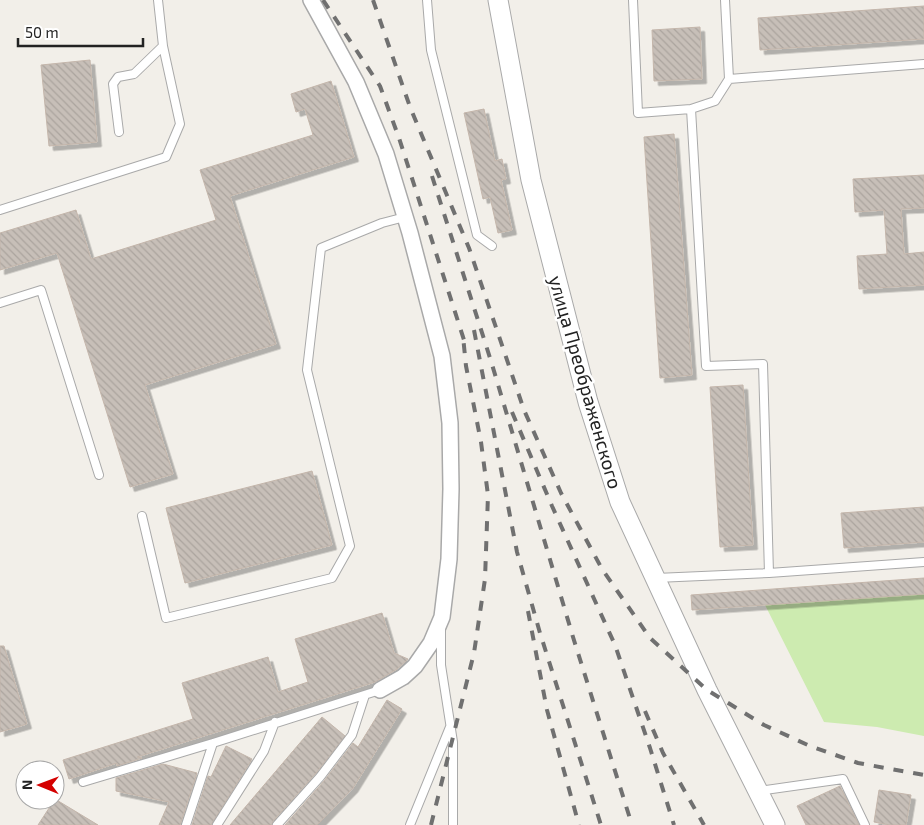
<svg xmlns="http://www.w3.org/2000/svg" width="924" height="825" font-family="'Exo 2',sans-serif">
	<defs>
		<pattern id="building-back-hatch" width="6" height="6" patternUnits="userSpaceOnUse" patternTransform="scale(1.25)"><rect width="6" height="6" fill="#c7bfb8"/><path d="M-1 5l2 2M0 0l6 6M5-1l2 2" fill="none" stroke="#aba49e"/></pattern>
		<filter id="shadow"><feDropShadow dx="4.5" dy="4.5" stdDeviation="0" flood-color="#0004"/></filter>
	</defs>
	<rect width="100%" height="100%" fill="#f2efe9"/>
	<path fill="#cdebb0" d="M924 594V736L877 727 824 722 765 605Z"/>
	<path fill="url(#building-back-hatch)" stroke="#c4b6ab" filter="url(#shadow)" d="M924 6V39L760 50 758 18Z
		M700 27 702 79 654 81 652 30Z
		M90 60 97 142 49 146 41 65Z
		M331 81 354 157 230 196 276 344 145 385 173 474 130 487 57 253 0 270V233L76 210 91 259 216 220 200 170 313 135 305 109 296 112 291 94Z
		M484 109 495 161 502 159 506 179 501 180 512 230 498 233 490 197 483 199 464 113Z
		M674 134 692 375 660 378 644 137Z
		M924 175V208L901 209 904 254 924 252V285L859 289 857 256 887 254 884 210 855 212 853 179Z
		M743 385 753 545 720 547 710 387Z
		M312 471 332 545 185 583 166 508Z
		M924 507V542L844 548 841 513Z
		M924 578V594L692 610 691 595Z
		M382 613 394 653 408 659 397 669 375 682 137 757 142 758 117 766V763L69 779 63 760 193 719 182 683 268 657 278 692 308 682 295 639Z
		M0 646H4L27 724 0 732Z
		M387 700 402 709 353 788 317 825H285L324 781 353 743 358 747Z
		M322 717 345 736 316 773 273 821 272 825H230Z
		M226 746 252 759 211 825H192L208 776 211 777Z
		M163 764 197 773 180 825H159L169 802 116 791V778Z
		M840 786 859 825H806L797 806Z
		M879 790 911 795 906 825H890L874 822Z
		M55 799 98 825H38Z"/>
	<g fill="none" stroke-linecap="round" stroke-linejoin="round">
		<g stroke="#a9a9a9" stroke-width="10">
			<path id="service" d="M427 0 431 50 477 235 492 246
				M633 0 638 113 691 109
				M725 0 729 79 715 101 691 109 706 366 763 364 769 573
				M729 79 924 64
				M119 132 113 84 118 77 134 74 163 46 158 0
				M0 210 166 157 180 124 163 46
				M0 303 41 290 99 475
				M142 516 166 618 332 578 350 546 307 370 321 248 382 223 405 217
				M656 578 769 573 924 562
				M441 628V665L453 742V825
				M83 782 213 743 380 690
				M758 791 843 779 865 825
				M186 825 213 743
				M217 825 264 751 275 722
				M277 825 320 777 352 735 365 695
				M410 825 450 727"/>
		</g>
		<g stroke="#a9a9a9" stroke-width="18">
			<path id="minor" d="M311 0 356 82 386 154 410 233 442 356 450 423 451 489 449 559 442 617 431 643 415 666 403 677 380 690"/>
		</g>
		<g stroke="#a9a9a9" stroke-width="21">
			<path id="tertiary" d="M498 0 531 180 588 402 620 502 707 690 775 825"/>
		</g>
		<use href="#service" stroke="#fff" stroke-width="8"/>
		<use href="#minor" stroke="#fff" stroke-width="15"/>
		<use href="#tertiary" stroke="#fff" stroke-width="19"/>
		<path stroke="#707070" stroke-width="4" stroke-dasharray="10 10" stroke-linecap="butt" d="M323 0 380 86 399 138 465 343
			M373 0 410 107 469 248 524 410 561 493 602 569 650 638 707 690 764 725 810 746 858 763 924 775
			M432 176 491 361 573 637 632 825
			M474 330 517 552 540 633 601 825
			M512 412 552 506 615 645 650 748 674 825
			M528 611 547 710 579 825
			M645 711 663 753 704 825
			M431 825 474 653 485 579 488 495 481 442 466 366 463 336"/>
	</g>
	<g text-anchor="middle" dominant-baseline="central" stroke-width="5" stroke-linejoin="round" paint-order="stroke">
		<g font-size="19" fill="#222" stroke="#fff">
			<text transform="translate(586 382) rotate(74)">улица Преображенского</text>
		</g>
	</g>
	<g transform="translate(40 785) rotate(271)"><circle r="24" fill="#ffffff" stroke="#a7a7a7"/>
	<path d="M0-4L9 19L0 12L-9 19Z" fill="#d40000"/>
	<text y="-8" font-size="14" font-weight="bold" text-anchor="middle" fill="#222222">N</text>
	</g>
	<path d="M18 38v8h125v-8" fill="none" stroke="#222222" stroke-width="2.5"/>
	<text x="25" y="38" font-size="15" fill="#222222" stroke="#ffffff" stroke-width="4" paint-order="stroke">50 m</text>
</svg>
